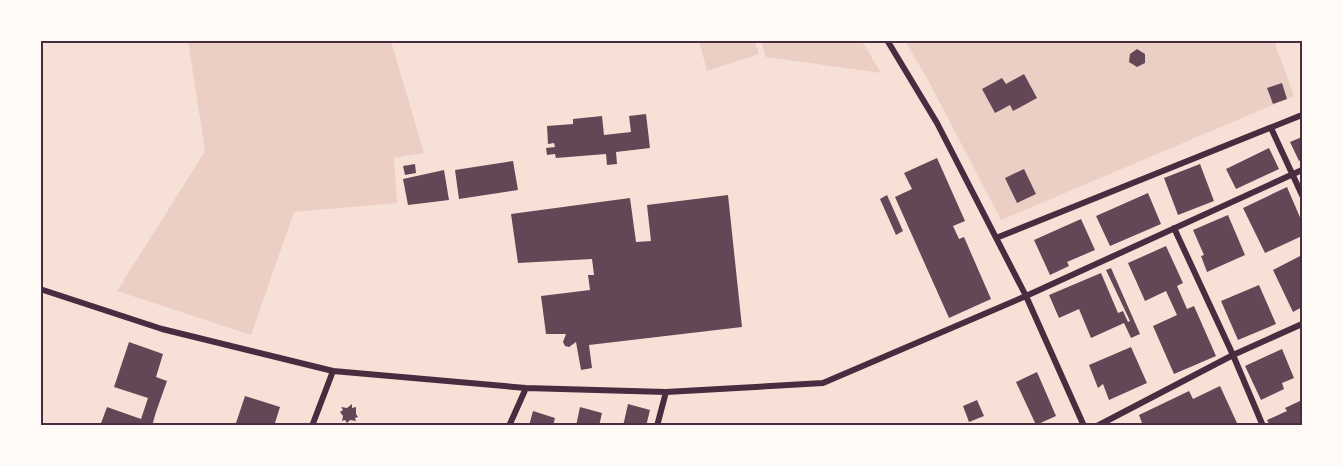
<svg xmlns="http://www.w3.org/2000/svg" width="1343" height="466" font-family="Barlow,sans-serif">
	<rect width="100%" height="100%" fill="#f7e1d7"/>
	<path fill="#ebcfc5" d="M188 41H391L424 153 394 158 397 203 294 212 251 335 117 291 205 151Z
		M699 41H755L759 54 707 71Z
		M761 41H862L881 73 766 57Z
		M905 41H1274L1294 96 1001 220 928 80Z"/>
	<path fill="#644757" d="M1137 49 1145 54V63L1137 67 1129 62 1130 54Z
		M1024 74 1037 98 1013 111 1010 105 995 113 982 89 1002 78 1006 84Z
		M1282 83 1287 99 1273 104 1267 88Z
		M646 114 650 148 616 152 617 164 607 165 606 154 556 158 555 154 547 155 546 148 555 147 554 143 548 144 547 126 573 124V119L602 116 604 135 631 132 629 116Z
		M1302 137V159L1299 161 1290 142Z
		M1269 148 1279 169 1236 189 1226 169Z
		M937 158 965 221 953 226 959 239 964 237 991 299 949 318 895 197 912 189 904 173Z
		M513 161 518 190 459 199 455 170Z
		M415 164 416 173 405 175 403 166Z
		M1200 164 1214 201 1178 215 1164 178Z
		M1024 169 1036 194 1017 203 1005 178Z
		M444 170 449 200 408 205 403 179Z
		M1287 187 1302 222V236L1265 253 1243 208Z
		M1148 193 1161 224 1110 246 1096 216Z
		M728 195 742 327 589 345 592 368 581 370 576 342 569 347 565 346 563 342 566 334H546L541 296 590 290 588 275H594L592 259 518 263 511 214 630 198 636 242 651 241 647 205Z
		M887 195 903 231 896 235 880 199Z
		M1228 215 1245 255 1207 272 1201 256 1204 255 1193 230Z
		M1081 219 1095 250 1067 262 1069 266 1050 275 1034 240Z
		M1166 246 1183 283 1177 286 1187 309 1194 306 1216 356 1174 374 1153 326 1177 315 1166 291 1145 301 1128 263Z
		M1302 255V307L1293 312 1273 270Z
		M1111 268 1140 334 1131 338 1124 323 1091 338 1079 309 1059 318 1049 295 1101 273 1118 313 1123 311 1128 322 1130 321 1106 270Z
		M1259 285 1276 324 1238 340 1221 301Z
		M129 342 163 354 156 377 167 381 156 412 152 426H100L107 407 141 419 148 398 114 387Z
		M1131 347 1147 383 1109 400 1103 384 1098 388 1089 365Z
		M1282 349 1294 378 1282 383 1284 389 1261 400 1245 366Z
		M1037 372 1056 416 1036 425 1016 382Z
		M1220 386 1237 423 1231 426H1136L1142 423 1139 415 1189 391 1193 399Z
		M245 396 280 407 274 426H235Z
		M977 400 984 416 969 422 963 406Z
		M1302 400V426H1270L1267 420 1287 411 1285 408Z
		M352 404V408L356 407V414L358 417 355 418 356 421 350 420 347 423 345 420 342 421 343 416 340 412 343 410 341 407 347 408Z
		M628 404 650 410 646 426H623Z
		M580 407 602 413 599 426H576Z
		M533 411 555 418 553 426H529Z"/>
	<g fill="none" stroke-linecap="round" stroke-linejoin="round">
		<path stroke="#4a2c40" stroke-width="6" d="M887 40 937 123 1026 296 1084 426
			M1271 128 1302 195
			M1174 228 1233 355 1263 426
			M996 238 1302 115
			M40 289 162 329 333 371 526 388 666 392 823 383 1026 296 1302 170
			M312 426 333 371
			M509 426 526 388
			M657 426 666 392
			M1097 426 1233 355 1302 324"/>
	</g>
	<rect width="1343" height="466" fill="none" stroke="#fffaf5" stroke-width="84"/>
	<rect x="42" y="42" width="1259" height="382" fill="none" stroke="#4a2c40" stroke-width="2"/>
</svg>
